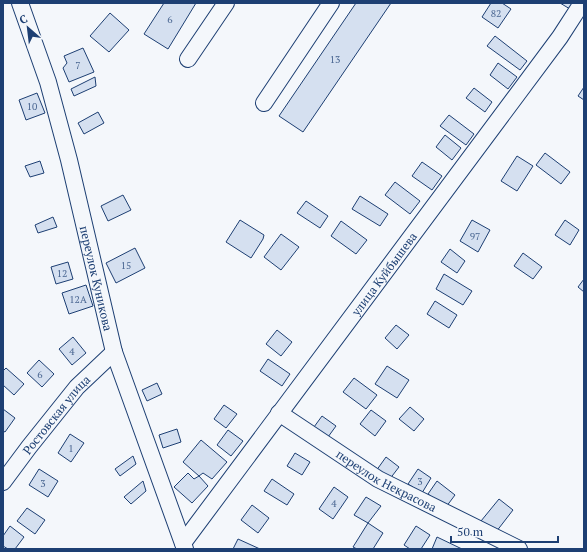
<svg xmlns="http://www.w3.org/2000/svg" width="587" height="552" font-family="'PT Serif',serif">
	<rect width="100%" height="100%" fill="#f4f7fb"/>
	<path fill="#d5e0f0" stroke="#1d3f73" d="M164 3H196L168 49 144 34Z
		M356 3H391L303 132 279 116Z
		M491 3H502L511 9 498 28 482 17Z
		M560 3H573L570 9Z
		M110 13 129 30 109 52 90 36Z
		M495 36 527 61 520 70 487 46Z
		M83 48 94 72 69 82 63 68 67 63 64 56Z
		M498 63 517 77 508 89 490 75Z
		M95 77 96 86 74 96 71 89Z
		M584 87V100L578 96Z
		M474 88 492 102 485 112 466 98Z
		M37 93 45 113 26 120 19 100Z
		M98 112 104 123 84 134 78 123Z
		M449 115 474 134 466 145 440 126Z
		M445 135 461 148 452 160 436 147Z
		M545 153 570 172 561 184 536 165Z
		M517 156 533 166 517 191 501 181Z
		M40 161 44 173 30 177 25 166Z
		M422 162 442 176 432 190 412 176Z
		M395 182 420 201 410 214 385 195Z
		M123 195 131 210 108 221 101 206Z
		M360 196 388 214 380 226 352 209Z
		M306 201 328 216 320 228 297 213Z
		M53 217 57 227 38 233 35 225Z
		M240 220 264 235 263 239 251 258 226 242Z
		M472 220 490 230 478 252 460 241Z
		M565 220 579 230 570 245 555 235Z
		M341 221 367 240 356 254 331 236Z
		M281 234 299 247 281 270 264 257Z
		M135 248 145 268 116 283 106 263Z
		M450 249 465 261 457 273 441 262Z
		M523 253 542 267 533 279 514 266Z
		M68 262 73 279 56 284 51 267Z
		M444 274 472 291 463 305 436 289Z
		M584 279V292L578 287Z
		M86 285 93 306 69 314 62 293Z
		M435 301 457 315 449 328 427 314Z
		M396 325 409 335 397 349 385 338Z
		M277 330 292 342 281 356 266 344Z
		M73 337 86 353 72 365 59 349Z
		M268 359 290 374 282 386 260 371Z
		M39 360 54 374 42 387 27 373Z
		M387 366 409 380 397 398 375 384Z
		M6 368 24 384 14 395 3 385V371Z
		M354 378 377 395 366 409 343 392Z
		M157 383 162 394 147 401 142 390Z
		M224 405 237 414 226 428 214 419Z
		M410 407 424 419 414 431 399 419Z
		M3 409 15 418 5 432 3 431Z
		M371 410 386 421 375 436 360 424Z
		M322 416 336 426 328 437 314 427Z
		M177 429 181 442 163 448 159 435Z
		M228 430 243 441 231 456 217 445Z
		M70 434 84 443 71 462 58 453Z
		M201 440 227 462 212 479 203 473 199 476 183 462Z
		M295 453 310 462 302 475 287 466Z
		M133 456 136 464 120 476 115 469Z
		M386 457 399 467 389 480 376 471Z
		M39 469 58 481 48 497 29 485Z
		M418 469 431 478 422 493 408 484Z
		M188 473 194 479 199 476 208 486 192 503 174 487Z
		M272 479 294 494 287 505 264 491Z
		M143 481 146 491 131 504 124 497Z
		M437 481 455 495 446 507 428 494Z
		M334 487 348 497 333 519 319 509Z
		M366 497 381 506 368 523 354 515Z
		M499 499 513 510 496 532 481 521Z
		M252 505 269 518 258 533 241 520Z
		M27 508 45 520 35 534 17 521Z
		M368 523 383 533 373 549H357L353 547Z
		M10 526 24 537 15 549H8L3 546V536Z
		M416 526 430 535 421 549H410L404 545Z
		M437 537 462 549H432Z
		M238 539 260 549H233Z"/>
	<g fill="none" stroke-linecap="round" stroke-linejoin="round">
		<g stroke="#1d3f73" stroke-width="18">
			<g id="minor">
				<path id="s1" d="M20 3 48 82 69 160 114 352 185 549"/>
				<path d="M188 59 226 3"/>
				<path d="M264 103 331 3"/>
				<path id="s2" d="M279 413 378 479 519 549"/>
				<path id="s3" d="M3 482 29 447 77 387 114 352"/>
				<path id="s4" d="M183 543 560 37 582 3"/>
			</g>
		</g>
		<use href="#minor" stroke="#f4f7fb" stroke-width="16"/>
	</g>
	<g text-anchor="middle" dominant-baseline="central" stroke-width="3" stroke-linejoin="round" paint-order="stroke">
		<g font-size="10" fill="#4b6792">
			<text x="496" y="13">82</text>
			<text x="170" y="19">6</text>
			<text x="335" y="59">13</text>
			<text x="78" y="65">7</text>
			<text x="32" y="106">10</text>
			<text x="475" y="236">97</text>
			<text x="126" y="265">15</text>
			<text x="62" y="273">12</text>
			<text x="78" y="299">12А</text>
			<text x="72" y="351">4</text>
			<text x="40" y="374">6</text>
			<text x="71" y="448">1</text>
			<text x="420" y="481">3</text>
			<text x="43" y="483">3</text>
			<text x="334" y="503">4</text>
		</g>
		<g font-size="12" fill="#1d3f73" stroke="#f4f7fb">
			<text stroke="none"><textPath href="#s4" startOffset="336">улица Куйбышева</textPath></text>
			<text stroke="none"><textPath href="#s1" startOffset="286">переулок Куникова</textPath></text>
			<text stroke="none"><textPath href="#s3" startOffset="86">Ростовская улица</textPath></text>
			<text stroke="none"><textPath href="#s2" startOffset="127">переулок Некрасова</textPath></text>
		</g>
	</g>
	<rect width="587" height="552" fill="none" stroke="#1d3f73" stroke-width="8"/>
	<g transform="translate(28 28) rotate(332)" stroke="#f4f7fb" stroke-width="3" paint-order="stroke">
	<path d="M0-3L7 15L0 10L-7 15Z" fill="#1d3f73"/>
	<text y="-6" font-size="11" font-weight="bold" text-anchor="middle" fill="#1d3f73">С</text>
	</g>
	<path d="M451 536v6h107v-6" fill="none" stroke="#1d3f73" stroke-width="2"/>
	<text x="457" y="536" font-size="12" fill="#1d3f73" stroke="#f4f7fb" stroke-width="3" paint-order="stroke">50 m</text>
</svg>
